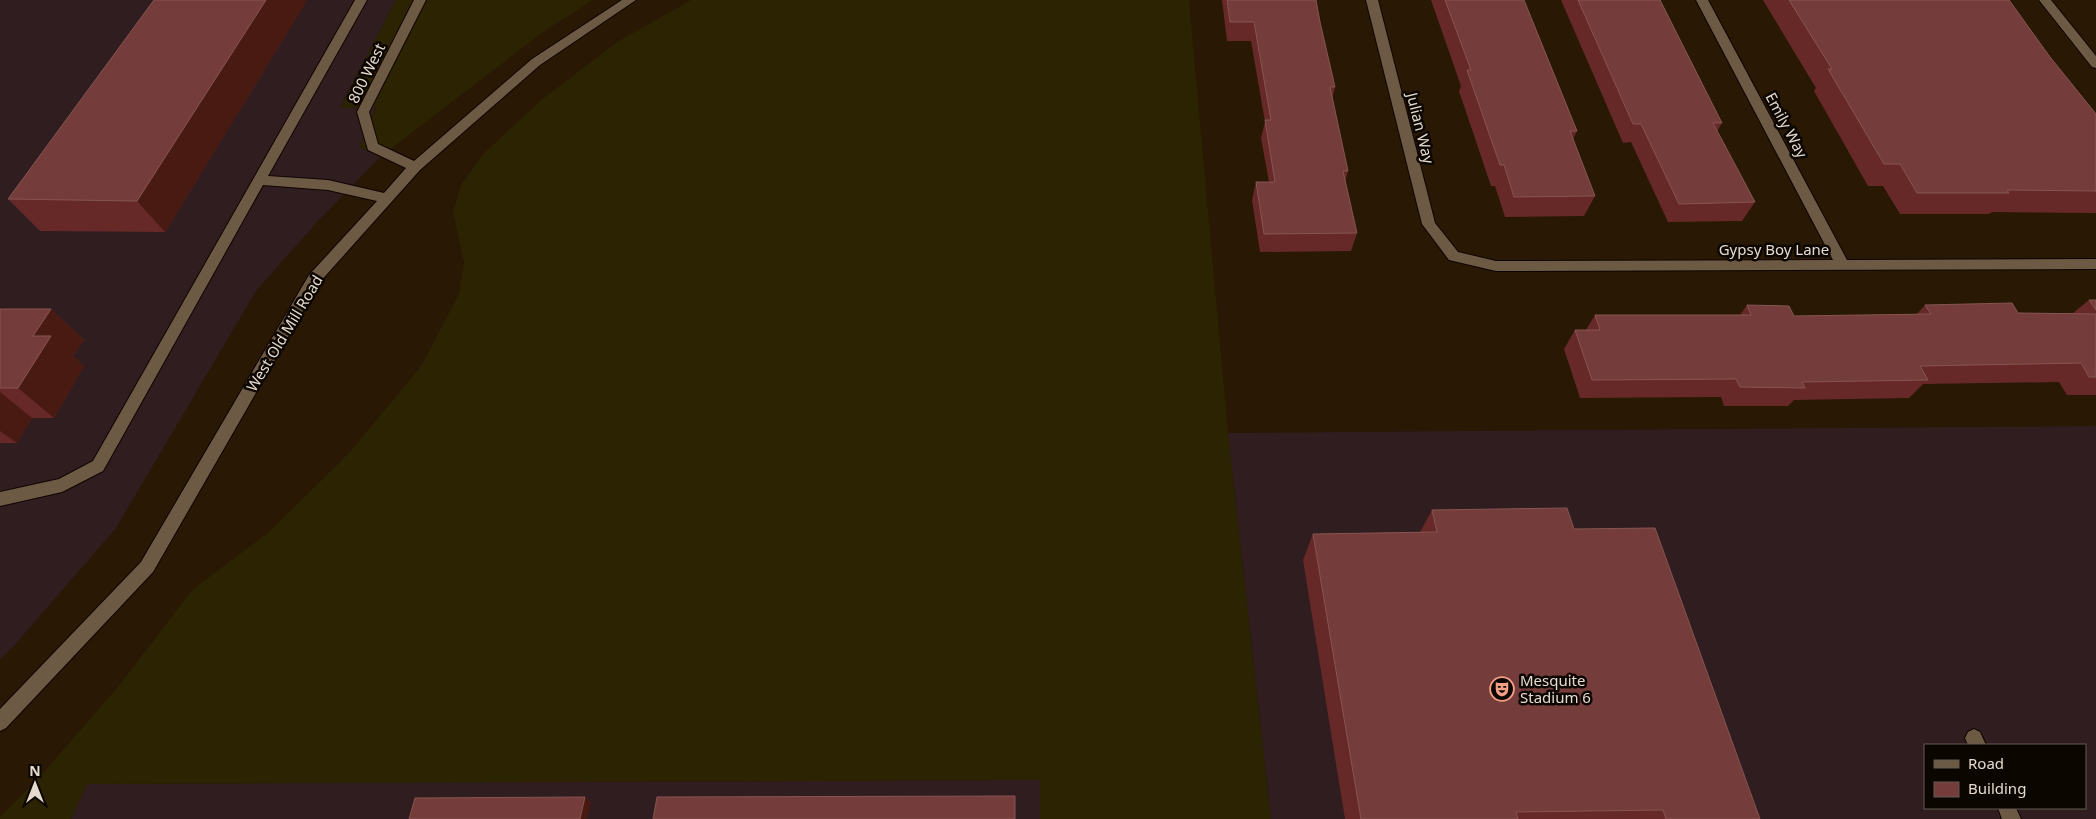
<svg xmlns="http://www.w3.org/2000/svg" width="2096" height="819" font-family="'Noto Sans',sans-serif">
	<rect width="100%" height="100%" fill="#281804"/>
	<path fill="#301d1f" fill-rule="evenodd" d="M0 0H396L340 107 376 106 360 147 380 157 319 220 256 291 116 528 14 646 0 659Z
		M2096 426V819H1271L1228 433ZM1925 745H2085V808H1925Z
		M1041 780 1040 819H71L87 784Z"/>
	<path fill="#2b2302" d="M396 0H593L546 30 380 157 360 147 376 107 340 108Z
		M691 0H1189L1228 433 1271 819H1040V780L87 784 71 819H0V817L38 779 121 683 192 590 269 532 350 452 421 366 459 294 464 263 453 212 461 185 484 153 540 101 617 42Z"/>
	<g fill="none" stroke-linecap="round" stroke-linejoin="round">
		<g stroke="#100400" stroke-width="2">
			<path id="minor" d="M355 0H367L268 176 328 180 384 193 406 168 368 150 357 112 414 0H426L369 112 378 144 414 161 532 59 622 0H636L540 65 420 170 319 283 153 572 6 728 0 731V709L141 562 309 275 377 201 328 190 263 185 103 471 62 492 0 506V492L59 479 93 461Z
				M1366 0H1378L1435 223 1458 252 1496 261 1833 260 1696 0H1708L1847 260 2096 259V269L1496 271 1449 260 1422 224Z
				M2039 0H2051L2096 56V68L2092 67Z
				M1974 729 1980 732 1986 745H1968L1965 738 1968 732Z
				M1998 808H2016L2021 819H2002Z"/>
		</g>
		<use href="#minor" fill="#6d5a44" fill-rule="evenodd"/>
	</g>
	<path fill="#672928" d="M1222 0H1316L1320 22 1335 87 1332 99 1348 171 1345 182 1357 233 1351 251 1260 252 1252 200 1256 182H1269L1261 138 1265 122 1251 41H1227Z
		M1431 0H1524L1577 131 1573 139 1595 196 1584 216 1505 217 1495 186H1491L1459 91 1461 86Z
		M1561 0H1660L1722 123 1717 131 1755 202 1742 221 1668 222 1631 142 1623 143Z
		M1763 0H2009L2050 57 2096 114V213L1992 212 1989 214H1900L1883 186H1868L1814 91 1816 88Z
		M306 2 165 232 40 231 8 199Z
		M2089 300H2096V395H2067L2059 382 1923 384 1909 398 1794 400 1788 406H1724L1721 397 1580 398 1564 349 1575 330H1586L1595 315H1740L1747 305 1794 316 1916 315 1925 305 2018 313H2073Z
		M0 309H51L84 340 73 356 84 366 54 418H32L17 443H0Z
		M1432 510 1574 529 1760 819H1345L1303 560 1313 534 1420 532Z"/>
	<path fill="#481a12" d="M266 0H305L306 2 165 232 137 201Z
		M51 309 84 340 73 356 84 366 54 418 18 388 33 336Z
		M0 392 32 418 17 443 0 431Z
		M585 797 591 802 587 819H580Z"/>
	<path fill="#743c3a" stroke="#865551" d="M154 0H266L137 201 8 199Z
		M1227 0H1316L1320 22 1335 87H1330L1348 171H1343L1357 233 1264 234 1256 182H1275L1265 120H1271L1254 22H1230Z
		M1445 0H1524L1577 131H1570L1595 196 1514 197 1504 165H1500L1467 70H1471Z
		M1578 0H1660L1722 123H1713L1755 202 1679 204 1641 124H1633Z
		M1789 0H2009L2050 57 2096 114V191L2007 190 2009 193H1917L1900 164H1884L1828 69H1832Z
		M2089 300H2096V310Z
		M2012 303 2018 313 2096 314V377H2089L2081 363 1920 366 1928 380 1802 382 1805 388 1740 387 1736 379 1592 380 1575 330H1600L1595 315H1751L1747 305 1789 306 1794 316 1931 314 1925 305Z
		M0 309H51L33 336H51L18 388H0Z
		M1567 508 1574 529 1655 528 1760 819H1666L1663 810 1516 812 1518 819H1361L1313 534 1437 532 1432 510Z
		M1015 796V819H653L657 797Z
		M585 797 580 819H409L415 798Z"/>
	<defs>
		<g id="theatre-ring" transform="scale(1.25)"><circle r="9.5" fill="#0c0601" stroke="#f39f83" stroke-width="1.5"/><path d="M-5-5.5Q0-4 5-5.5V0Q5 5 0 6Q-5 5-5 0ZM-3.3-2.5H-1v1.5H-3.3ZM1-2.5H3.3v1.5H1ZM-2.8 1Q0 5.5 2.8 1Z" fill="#f39f83"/></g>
	</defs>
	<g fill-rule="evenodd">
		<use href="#theatre-ring" x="1502" y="689"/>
	</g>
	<g text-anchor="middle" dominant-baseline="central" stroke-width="5" stroke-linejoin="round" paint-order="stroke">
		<g font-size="15" fill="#e5dace" stroke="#0c0601">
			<text transform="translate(366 73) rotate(-64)">800 West</text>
			<text transform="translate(1787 125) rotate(62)">Emily Way</text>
			<text transform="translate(1421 128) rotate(76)">Julian Way</text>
			<text x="1774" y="249">Gypsy Boy Lane</text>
			<text transform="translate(284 333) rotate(-59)">West Old Mill Road</text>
		</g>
		<g font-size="15" fill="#e5dace" stroke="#0c0601" text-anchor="start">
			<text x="1520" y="680">Mesquite<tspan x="1520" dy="17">Stadium 6</tspan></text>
		</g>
	</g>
	<rect x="1924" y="744" width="162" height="65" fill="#0c0601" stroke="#635b53"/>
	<rect x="1934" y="760" width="25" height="8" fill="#6d5a44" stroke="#635b53"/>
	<text x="1968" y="769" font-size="15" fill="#e5dace">Road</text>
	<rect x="1934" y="782" width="25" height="15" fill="#743c3a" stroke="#635b53"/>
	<text x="1968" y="794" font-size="15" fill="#e5dace">Building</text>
	<g transform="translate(35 784)" stroke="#0c0601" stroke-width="4" paint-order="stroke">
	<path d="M0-4L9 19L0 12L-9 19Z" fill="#e5dace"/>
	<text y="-8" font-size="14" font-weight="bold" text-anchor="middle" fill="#e5dace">N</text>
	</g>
</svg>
